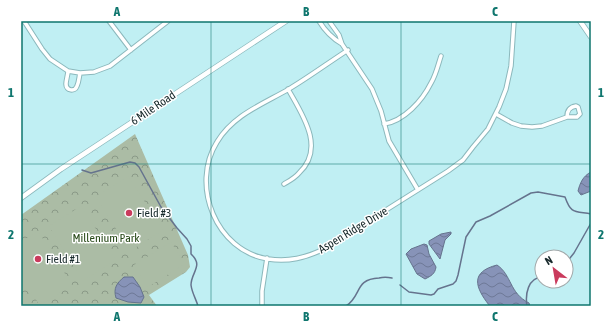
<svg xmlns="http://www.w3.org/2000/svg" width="612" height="327" font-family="'Asap Condensed',sans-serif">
	<defs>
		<pattern id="park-crowns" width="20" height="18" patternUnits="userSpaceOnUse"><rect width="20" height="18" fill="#abbca5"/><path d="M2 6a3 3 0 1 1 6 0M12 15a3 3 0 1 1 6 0" fill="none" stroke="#8a9987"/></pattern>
		<pattern id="water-waves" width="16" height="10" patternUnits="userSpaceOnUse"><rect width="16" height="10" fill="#8793b8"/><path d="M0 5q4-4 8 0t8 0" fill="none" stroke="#6d7896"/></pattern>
	</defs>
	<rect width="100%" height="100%" fill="#c0eff3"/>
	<path fill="url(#park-crowns)" d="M135 134 188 255 190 267 186 272 149 295 157 306H21V215Z"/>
	<path fill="#abbca5" d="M128 176 163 230 130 251 96 197Z
		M81 206 116 260 83 281 49 226Z
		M38 231 72 285 40 306 21 276V242Z
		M171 242 185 264 148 287 134 265Z"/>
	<path fill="url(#water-waves)" stroke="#65738d" d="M591 172V191L581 195 578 191C580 183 583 176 591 172Z
		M451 232V234L445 240 440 259 429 244V241L441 234Z
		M424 244 427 245 429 254 436 267C435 274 431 276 425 279L417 274 406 254 411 249Z
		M497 265C512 275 509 293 529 303L530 306 489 305C475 287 470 272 497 265Z
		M124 277H133L140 287 144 297 141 303 128 302 116 298C113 288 117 283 124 277Z"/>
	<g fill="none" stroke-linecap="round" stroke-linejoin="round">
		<path stroke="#65738d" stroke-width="1.5" d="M82 170 91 173 130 162 135 163 139 167 161 207 177 228 187 239 191 246V254C204 266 191 272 191 285 192 293 196 299 198 306
			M566 263 574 253 591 223
			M400 285 409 292 431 295 434 294 438 289 453 284 456 281 458 275 466 237 476 222 490 216 531 193 538 192 565 197C571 214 574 211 591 214
			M346 306C362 296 354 279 379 278 383 277 387 277 392 278
			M527 306C525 294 528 278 542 277"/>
		<g stroke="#8bb8bc" stroke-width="5.5">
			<path id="street" d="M24 21 42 49 50 59 68 71 80 73 94 72 110 66 168 21
				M109 21 131 50
				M319 21C325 31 332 38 342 44
				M329 21 339 35 342 44 372 89 381 111 389 141 418 190
				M348 50C328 63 309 77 289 89 263 104 233 115 217 142 190 185 216 251 268 259 289 262 305 258 324 249L448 171 463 160 473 147 488 129 499 107 506 89 511 66 514 21
				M68 71C68 75 66 80 66 84 66 91 75 92 77 86 79 82 79 77 80 73
				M496 114 512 123 521 126 532 127 542 126 567 117H577L580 114 578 107 576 106C569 107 567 111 567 117
				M384 124C404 121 422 101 431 83 436 75 438 65 441 56
				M284 184C289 181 295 178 299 173 326 148 302 114 288 89
				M262 306V291L267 258"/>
		</g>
		<g stroke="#8bb8bc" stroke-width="6">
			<path id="secondary" d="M580 21 591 37
				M21 198 61 169 286 21"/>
		</g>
		<use href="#street" stroke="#fff" stroke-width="3.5"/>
		<use href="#secondary" stroke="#fff" stroke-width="4.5"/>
	</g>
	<path fill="none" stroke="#0f766e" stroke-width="1" stroke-opacity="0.55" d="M211 21V306M401 21V306M21 164H591"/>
	<g fill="#ca3b5d" stroke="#fff" stroke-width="1.5">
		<circle cx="129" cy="213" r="4"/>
		<circle cx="38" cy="259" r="4"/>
	</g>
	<g text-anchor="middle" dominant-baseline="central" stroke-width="3" stroke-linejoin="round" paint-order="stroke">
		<g font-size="12" fill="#16282a" stroke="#fff">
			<text transform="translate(153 108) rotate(-34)">6 Mile Road</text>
			<text transform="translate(353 230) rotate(-31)">Aspen Ridge Drive</text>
		</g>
		<g font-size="12" fill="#16282a" stroke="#fff" text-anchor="start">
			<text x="137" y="213">Field #3</text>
			<text x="46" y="259">Field #1</text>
		</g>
		<g font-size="12" fill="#264817" stroke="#fff">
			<text x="106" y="238">Millenium Park</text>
		</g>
	</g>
	<rect width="612" height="327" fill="none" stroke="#ffffff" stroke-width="44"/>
	<g transform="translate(554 269) rotate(329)"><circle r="19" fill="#ffffff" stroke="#a2a9aa"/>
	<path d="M0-3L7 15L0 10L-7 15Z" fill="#ca3b5d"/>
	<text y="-6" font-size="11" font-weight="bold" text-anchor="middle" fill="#16282a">N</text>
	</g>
	<rect x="22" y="22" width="568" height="283" fill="none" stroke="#0f766e" stroke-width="1.5"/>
	<g font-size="13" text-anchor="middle" font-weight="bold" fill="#0f766e">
		<text x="117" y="16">A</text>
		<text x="306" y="16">B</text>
		<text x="495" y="16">C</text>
		<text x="11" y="97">1</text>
		<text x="601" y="97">1</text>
		<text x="11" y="239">2</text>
		<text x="601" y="239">2</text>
		<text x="117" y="321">A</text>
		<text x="306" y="321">B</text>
		<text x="495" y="321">C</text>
	</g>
</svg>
